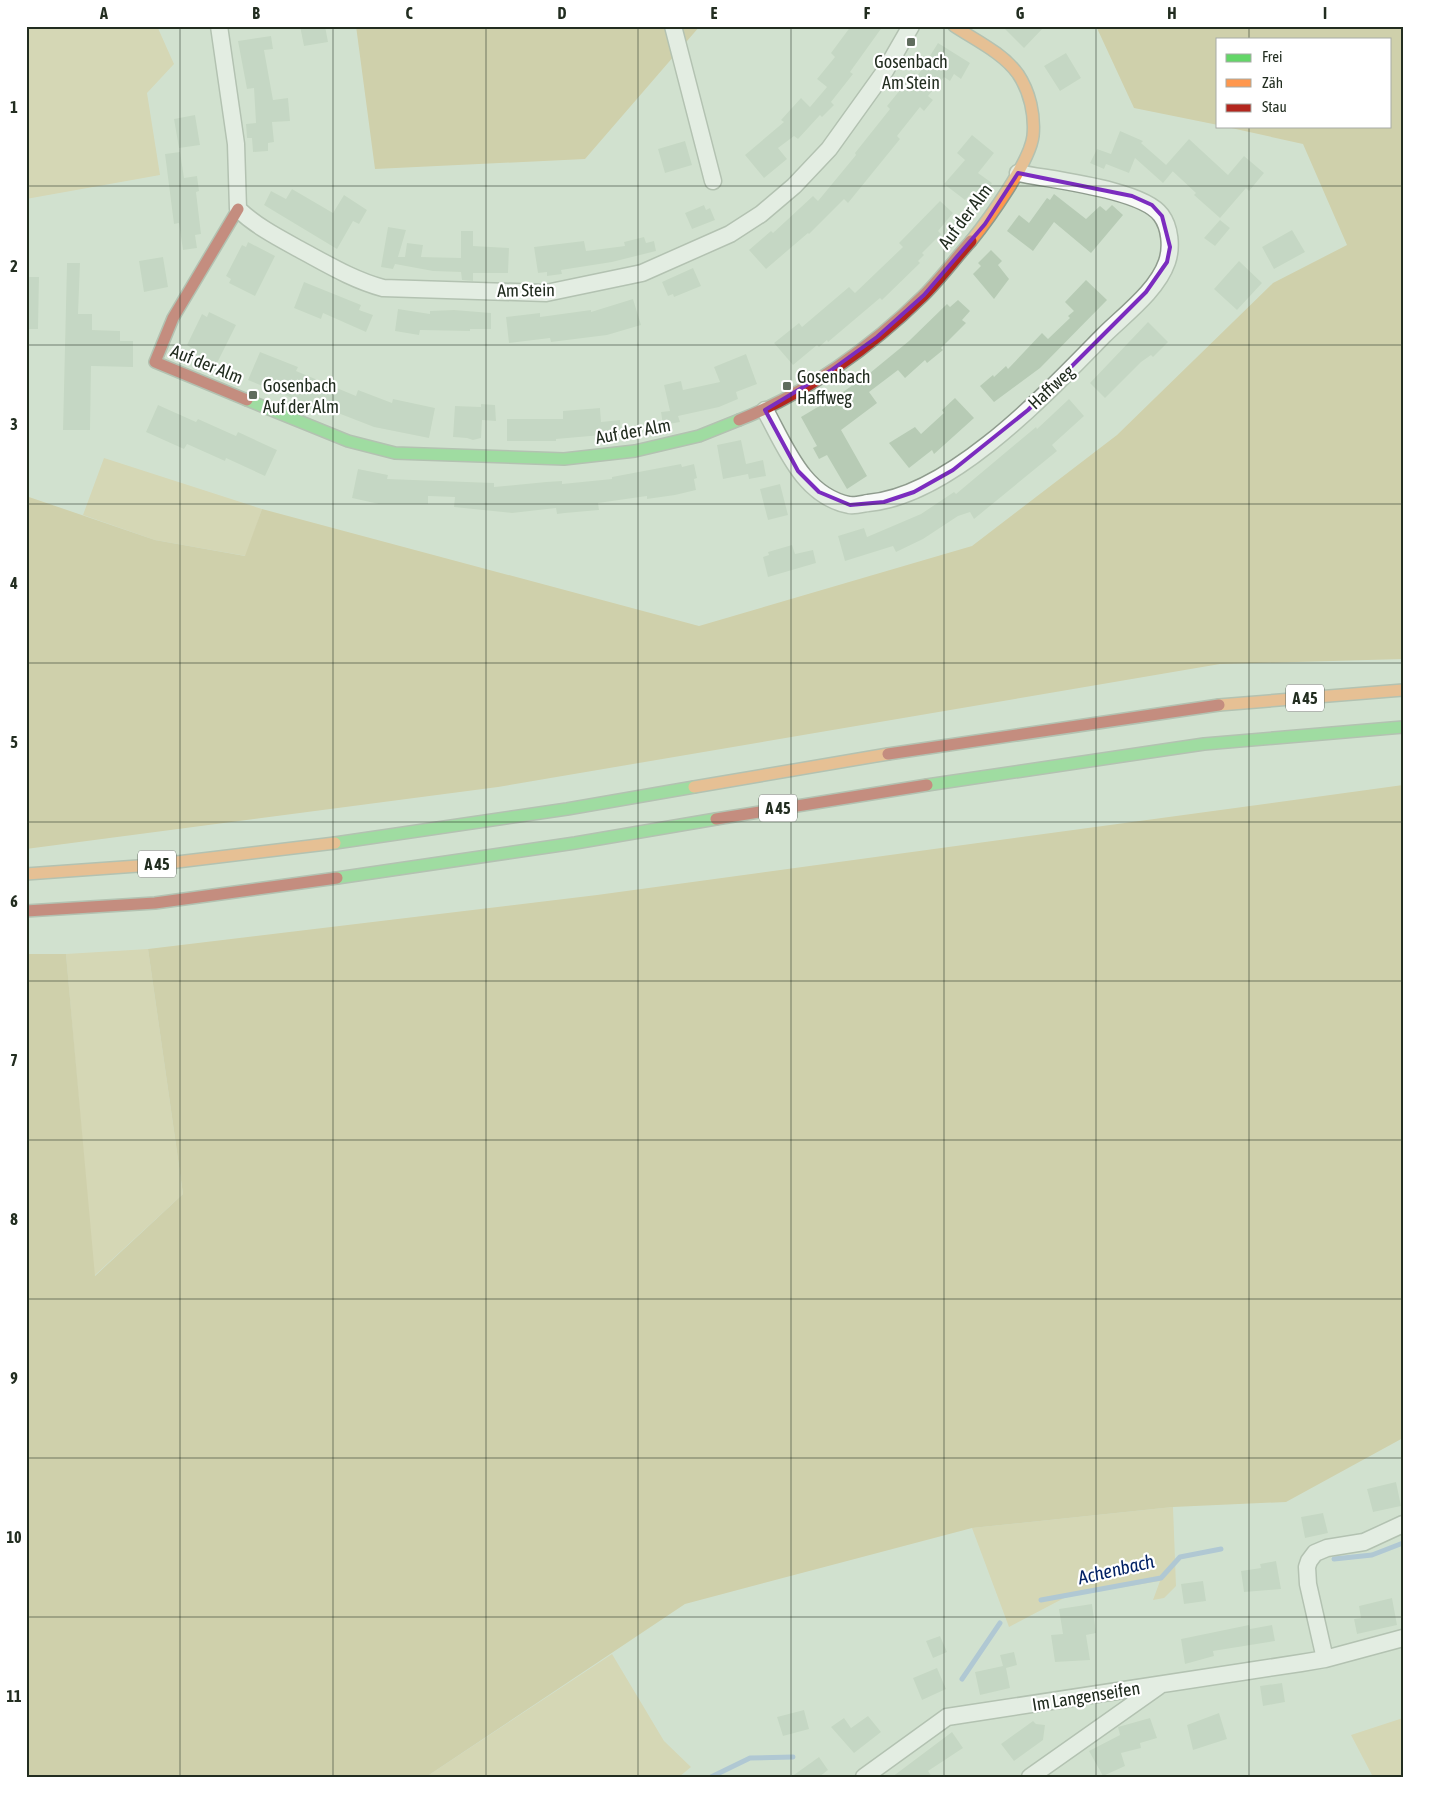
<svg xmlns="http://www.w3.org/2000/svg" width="1429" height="1803" font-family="'Asap Condensed',sans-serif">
	<rect width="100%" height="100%" fill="#d1e1cf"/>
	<path fill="#dac995" d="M26 26H157L174 64 147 93 160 175 26 199Z
		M104 458 262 509 246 556 155 540 83 515Z
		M148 949 183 1194 94 1276 66 954Z
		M1173 1507 1176 1586 1164 1598 1153 1600 1160 1581 1068 1596 1009 1627 972 1528Z
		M612 1654 664 1741 691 1767 679 1777H426Z
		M1403 1718V1777H1373L1351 1735Z"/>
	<path fill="#cdba7f" d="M356 26H700L585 159 375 169Z
		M1096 26H1403V659L1220 664 498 787 26 849V496L155 540 245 556 262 509 699 626 972 546 1117 435 1273 283 1347 245 1303 144 1222 126H1390V39H1218V125L1134 108Z
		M1403 785V1438L1286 1502 1173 1507 972 1528 685 1604 426 1777H26V954H66L95 1276 183 1194 148 949 597 895Z"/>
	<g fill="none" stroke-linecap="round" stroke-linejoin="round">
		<path stroke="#88a9d8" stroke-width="5" d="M1334 1559 1372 1555 1403 1543
			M1041 1600 1161 1578 1180 1557 1221 1549
			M962 1679 1000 1623
			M711 1777 750 1758 793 1757"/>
	</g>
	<path fill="#b7cbb5" d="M300 26H325L328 42 304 46Z
		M851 26H883L850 72 853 74 831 102 834 105 822 117 820 115 798 139 794 136 778 148 787 159 764 178 745 155 784 122 781 120 801 98 810 107 827 87 817 79 835 57 831 53Z
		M1002 26H1045L1024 48Z
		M271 36 273 49 264 50 273 100 288 98 290 121 272 122 274 142 268 143V151L253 152 252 138H247L246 124 256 123 254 88 247 89 238 41Z
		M938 43 970 63 961 79 954 74 950 81 944 77 928 96 933 100 924 111 920 107 897 136 900 139 848 203 844 199 809 234 808 233 766 269 749 250 771 231 773 233 813 196 818 201 856 155 855 153 890 109 887 106 914 73 918 75Z
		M1066 53 1081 78 1060 91 1044 66Z
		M195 115 200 145 179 148 174 119Z
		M1120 131 1143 141 1141 143 1173 171 1163 183 1135 158 1129 173 1106 164 1108 159 1104 169 1090 163 1097 149 1111 154Z
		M972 135 994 153 978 173 992 183 982 198 973 191 965 200 944 184 965 160 957 153Z
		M1189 139 1228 175 1244 156 1264 173 1249 191 1246 188 1220 218 1194 195 1196 193 1166 165Z
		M685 141 692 165 665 173 658 149Z
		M180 152 184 178 197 176 199 191 196 192 201 234 195 235 197 248 183 250 179 223 174 224 165 154Z
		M292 189 333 213 344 195 367 210 359 224 353 221 337 249 264 205 271 191 286 199Z
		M1054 194 1086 219 1100 206 1106 211 1112 205 1123 215 1091 253 1054 222 1033 251 1007 231 1019 215 1029 223 1047 198 1050 200Z
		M940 201 953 213 938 231 941 234 922 253 924 255 918 261 920 263 882 300 880 298 828 342 827 340 819 347 817 345 793 365 774 343 799 323 802 327 849 287 855 293 903 247 899 243Z
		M704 205 706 210 710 208 715 220 692 229 685 213Z
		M1220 220 1230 228 1215 246 1204 238Z
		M388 227 406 230 398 257H405L407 243 423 245 421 257 461 258V231H473V246L509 248 508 273H473V281L462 280 461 272 433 271 395 264 393 269 381 267Z
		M1292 230 1305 252 1274 269 1262 247Z
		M644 237 646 243 654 241 656 251 612 262 561 270 562 274 547 276V272L538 273 534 247 584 241 586 251 625 246 624 242Z
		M248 242 275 256 255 296 229 283 231 279 226 276 242 245 246 247Z
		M991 250 1002 261 998 265 1009 279 994 299 973 274 981 266 978 263Z
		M163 257 168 287 144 292 139 261Z
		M1239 261 1262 283 1237 310 1214 289Z
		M67 263H80L78 314H92V330L120 331V341H133V367L91 366 90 430H63Z
		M693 268 701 286 674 297 673 294 668 296 662 282Z
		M26 277H39L38 329H26Z
		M1086 280 1107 300 1040 368 994 402 980 386 993 375 994 377 1006 366 1008 369 1042 333 1048 339 1070 318 1068 316 1074 311 1065 302Z
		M304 282 361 305 359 310 373 315 366 332 323 313 321 319 294 308Z
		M633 299 641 325 607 335 551 342 550 338 509 343 506 317 540 313V317L591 310V312Z
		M958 300 970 311 962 320 966 323 941 348 943 350 927 363 925 360 905 378 898 370 869 392 877 403 841 430 867 476 847 489 827 455 819 459 813 448 817 446 801 417 843 392 870 373 909 341 947 304 950 307Z
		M398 309 430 314V311L454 310 491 313V329H470V331L420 330 419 335 395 331Z
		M209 312 236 325 216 365 189 352 192 348 187 345 202 314 207 317Z
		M1148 322 1168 342 1153 357 1151 355 1141 362 1105 398 1090 383Z
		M260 352 298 367 296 371 356 396 358 390 392 403 393 399 435 408 429 438 374 427 320 406 319 409 248 380Z
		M746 354 757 384 736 392 738 399 719 407 678 416 680 422 663 425 661 412 670 411 664 385 681 381 683 390 720 382 714 367Z
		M955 398 974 418 934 454 932 450 909 468 889 443 915 427 921 434 944 413 942 410Z
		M1069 399 1084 416 1052 445 1057 451 974 519 970 512 958 516 923 539 896 552 893 546 845 561 838 536 864 528 867 537 921 514 954 492 956 494 1036 427 1037 429Z
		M481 404 495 405 496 421 482 420 481 438 473 440 467 438 453 437 455 406 481 407Z
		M158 405 196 422 198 419 236 436 238 432 277 450 265 476 226 458 225 461 187 444 184 449 146 432Z
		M600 408 601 422 620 420 621 435 603 437 602 435 556 439V441H507V419H563V411Z
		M741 440 746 464 763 460 766 476 749 479 748 474 723 479 717 445Z
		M681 464 682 467 694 464 697 478 694 479 696 490 675 495 647 499V496L598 503 599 510 565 513 557 514 556 508 512 513 454 507 455 497 428 496V504H379L352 498 358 469 388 475 387 479 494 483V487L546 482 562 481V484L612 479V477Z
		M780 484 788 515 768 520 760 489Z
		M792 545 795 554 813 550 816 563 768 577 763 557 769 555 768 552Z
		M1396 1482 1401 1506 1373 1512 1367 1489Z
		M1323 1513 1328 1533 1305 1538 1301 1517Z
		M1276 1561 1281 1589 1244 1592 1241 1571 1261 1568 1260 1564Z
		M1203 1581 1206 1601 1184 1604 1181 1584Z
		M1392 1598 1397 1625 1357 1634 1354 1619 1361 1618 1359 1606Z
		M1092 1604 1096 1633 1086 1635 1090 1660 1055 1662 1051 1635 1063 1634 1059 1609Z
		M1249 1625 1250 1629 1272 1625 1275 1641 1213 1651 1214 1656 1185 1664 1181 1639Z
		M940 1636 947 1652 933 1658 926 1641Z
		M1014 1652 1017 1665 1006 1668 1010 1688 980 1695 975 1672 1003 1666 1000 1655Z
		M937 1668 946 1689 922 1700 913 1678Z
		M1282 1683 1285 1702 1263 1706 1260 1686Z
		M804 1710 809 1729 783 1736 777 1717Z
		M1219 1713 1227 1739 1193 1750 1187 1725Z
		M868 1716 881 1732 854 1753 831 1727 844 1718 851 1728Z
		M1150 1718 1157 1738 1140 1743 1141 1748 1121 1753 1125 1766 1103 1776 1089 1751 1120 1735 1118 1727Z
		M1033 1721 1036 1724 1045 1725 1043 1740 1014 1761 1001 1744Z
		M952 1732 963 1748 928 1771 932 1777H892Z
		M819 1757 828 1770 819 1777H791Z"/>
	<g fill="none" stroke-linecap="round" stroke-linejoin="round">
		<g stroke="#8e9b8d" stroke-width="19">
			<path id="street" d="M219 26 236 144 238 209C256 226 277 237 299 249 327 264 353 280 383 288L546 293 642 273 730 234 761 214 794 186 829 149 885 71 911 26
				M673 26 713 181
				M765 410C785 446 803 496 849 505 855 506 862 504 868 503 951 496 1047 393 1103 336 1124 315 1157 291 1167 262 1172 247 1170 227 1161 215 1142 189 1051 180 1018 173
				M1325 1659 1308 1584 1307 1567 1309 1561 1315 1553 1327 1548 1364 1542 1403 1524
				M864 1777 947 1717 1301 1663 1325 1659 1403 1638
				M1030 1777 1159 1686"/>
		</g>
		<g stroke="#8e9b8d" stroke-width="14">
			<path id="fast" d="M247 400 348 441 395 453 564 459 635 451 699 436 739 420
				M927 785 1204 744 1403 727
				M335 843 567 809 694 787
				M337 878 575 843 716 819"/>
		</g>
		<g stroke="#8e9b8d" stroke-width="14">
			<path id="slow" d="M954 26C975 40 1003 53 1018 74 1030 92 1035 115 1033 136 1030 162 988 220 971 241
				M1219 705 1403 690
				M694 787 888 754
				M26 874 152 865 335 843"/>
		</g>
		<g stroke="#8e9b8d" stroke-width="14">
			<path id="jam" d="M238 209 173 318 155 362 247 400
				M739 420C807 393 871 347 923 296 940 279 955 259 971 241
				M888 754 1219 705
				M716 819 927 785
				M26 911 155 903 337 878"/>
		</g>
		<use href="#street" stroke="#f8faf8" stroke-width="16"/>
		<use href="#fast" stroke="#63d668" stroke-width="11"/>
		<use href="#slow" stroke="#ff974d" stroke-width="11"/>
		<use href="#jam" stroke="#b3261e" stroke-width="11"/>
	</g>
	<path d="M0 0H1429V1803H0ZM1018 173 1132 196 1152 205 1162 216 1170 247 1167 262 1146 292 1028 410 953 470 914 492 884 502 850 505 819 492 798 471 765 410 830 371 877 337 924 295 985 224Z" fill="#d1e1cf" fill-opacity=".55" fill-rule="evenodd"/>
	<path fill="none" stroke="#7b2cbf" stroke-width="4" stroke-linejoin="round" d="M1018 173 1132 196 1152 205 1162 216 1170 247 1167 262 1146 292 1028 410 953 470 914 492 884 502 850 505 819 492 798 471 765 410 830 371 877 337 924 295 985 224Z"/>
	<path fill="none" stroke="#222d20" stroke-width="1" stroke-opacity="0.55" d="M180 26V1777M333 26V1777M486 26V1777M638 26V1777M791 26V1777M944 26V1777M1096 26V1777M1249 26V39M1249 126V1777M26 186H1403M26 345H1403M26 504H1403M26 663H1403M26 822H1403M26 981H1403M26 1140H1403M26 1299H1403M26 1458H1403M26 1617H1403"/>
	<g fill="#5f6c5d" stroke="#fff" stroke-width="2">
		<rect x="906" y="37" width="10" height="10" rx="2.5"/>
		<rect x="782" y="381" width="10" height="10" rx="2.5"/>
		<rect x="248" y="390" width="10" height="10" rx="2.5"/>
	</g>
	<g text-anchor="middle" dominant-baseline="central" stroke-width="4.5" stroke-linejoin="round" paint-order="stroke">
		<g fill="#fff" stroke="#646c63" stroke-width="1">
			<rect x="1286" y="684.5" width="38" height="27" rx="4"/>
			<rect x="759" y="794.5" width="38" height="27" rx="4"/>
			<rect x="138" y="850.5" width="38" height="27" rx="4"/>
		</g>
		<g font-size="16" font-weight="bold" fill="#222d20">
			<text x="1305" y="698">A 45</text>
			<text x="778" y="808">A 45</text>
			<text x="157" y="864">A 45</text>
		</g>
		<g font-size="18" fill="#222d20" stroke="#fff" text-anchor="start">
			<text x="911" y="61" text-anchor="middle">Gosenbach<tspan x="911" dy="21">Am Stein</tspan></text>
			<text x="797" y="376">Gosenbach<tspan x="797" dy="21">Haffweg</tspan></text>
			<text x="263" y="385">Gosenbach<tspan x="263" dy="21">Auf der Alm</tspan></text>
		</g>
		<g font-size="18" fill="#222d20" stroke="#fff">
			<text transform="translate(965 216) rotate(-53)">Auf der Alm</text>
			<text transform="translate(526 290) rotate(-1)">Am Stein</text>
			<text transform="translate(207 364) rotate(22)">Auf der Alm</text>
			<text transform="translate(1051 387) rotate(-43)">Haffweg</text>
			<text transform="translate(633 431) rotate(-10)">Auf der Alm</text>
			<text transform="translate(1086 1696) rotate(-9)">Im Langenseifen</text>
		</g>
		<g font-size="19" font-style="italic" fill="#032264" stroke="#fff">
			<text transform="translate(1116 1569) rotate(-13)">Achenbach</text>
		</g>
	</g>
	<rect width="1429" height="1803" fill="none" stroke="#ffffff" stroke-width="55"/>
	<rect x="1216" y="38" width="175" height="90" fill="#ffffff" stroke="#a7aba6"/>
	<rect x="1226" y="54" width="25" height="8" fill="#63d668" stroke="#a7aba6"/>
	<text x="1262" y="62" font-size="15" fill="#222d20">Frei</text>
	<rect x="1226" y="79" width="25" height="8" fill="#ff974d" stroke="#a7aba6"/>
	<text x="1262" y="88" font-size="15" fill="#222d20">Zäh</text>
	<rect x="1226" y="104" width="25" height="8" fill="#b3261e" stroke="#a7aba6"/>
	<text x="1262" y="112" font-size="15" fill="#222d20">Stau</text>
	<rect x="28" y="28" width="1374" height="1748" fill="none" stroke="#222d20" stroke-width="2"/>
	<g font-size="16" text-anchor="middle" font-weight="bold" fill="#222d20">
		<text x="104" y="19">A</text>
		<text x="256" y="19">B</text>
		<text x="409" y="19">C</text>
		<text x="562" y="19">D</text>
		<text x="714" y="19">E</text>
		<text x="867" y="19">F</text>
		<text x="1020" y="19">G</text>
		<text x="1172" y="19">H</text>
		<text x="1325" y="19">I</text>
		<text x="14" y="113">1</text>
		<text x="14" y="272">2</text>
		<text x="14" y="430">3</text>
		<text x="14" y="589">4</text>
		<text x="14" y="748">5</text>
		<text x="14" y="907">6</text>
		<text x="14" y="1066">7</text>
		<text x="14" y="1225">8</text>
		<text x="14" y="1384">9</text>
		<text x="14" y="1543">10</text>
		<text x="14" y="1702">11</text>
	</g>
</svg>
